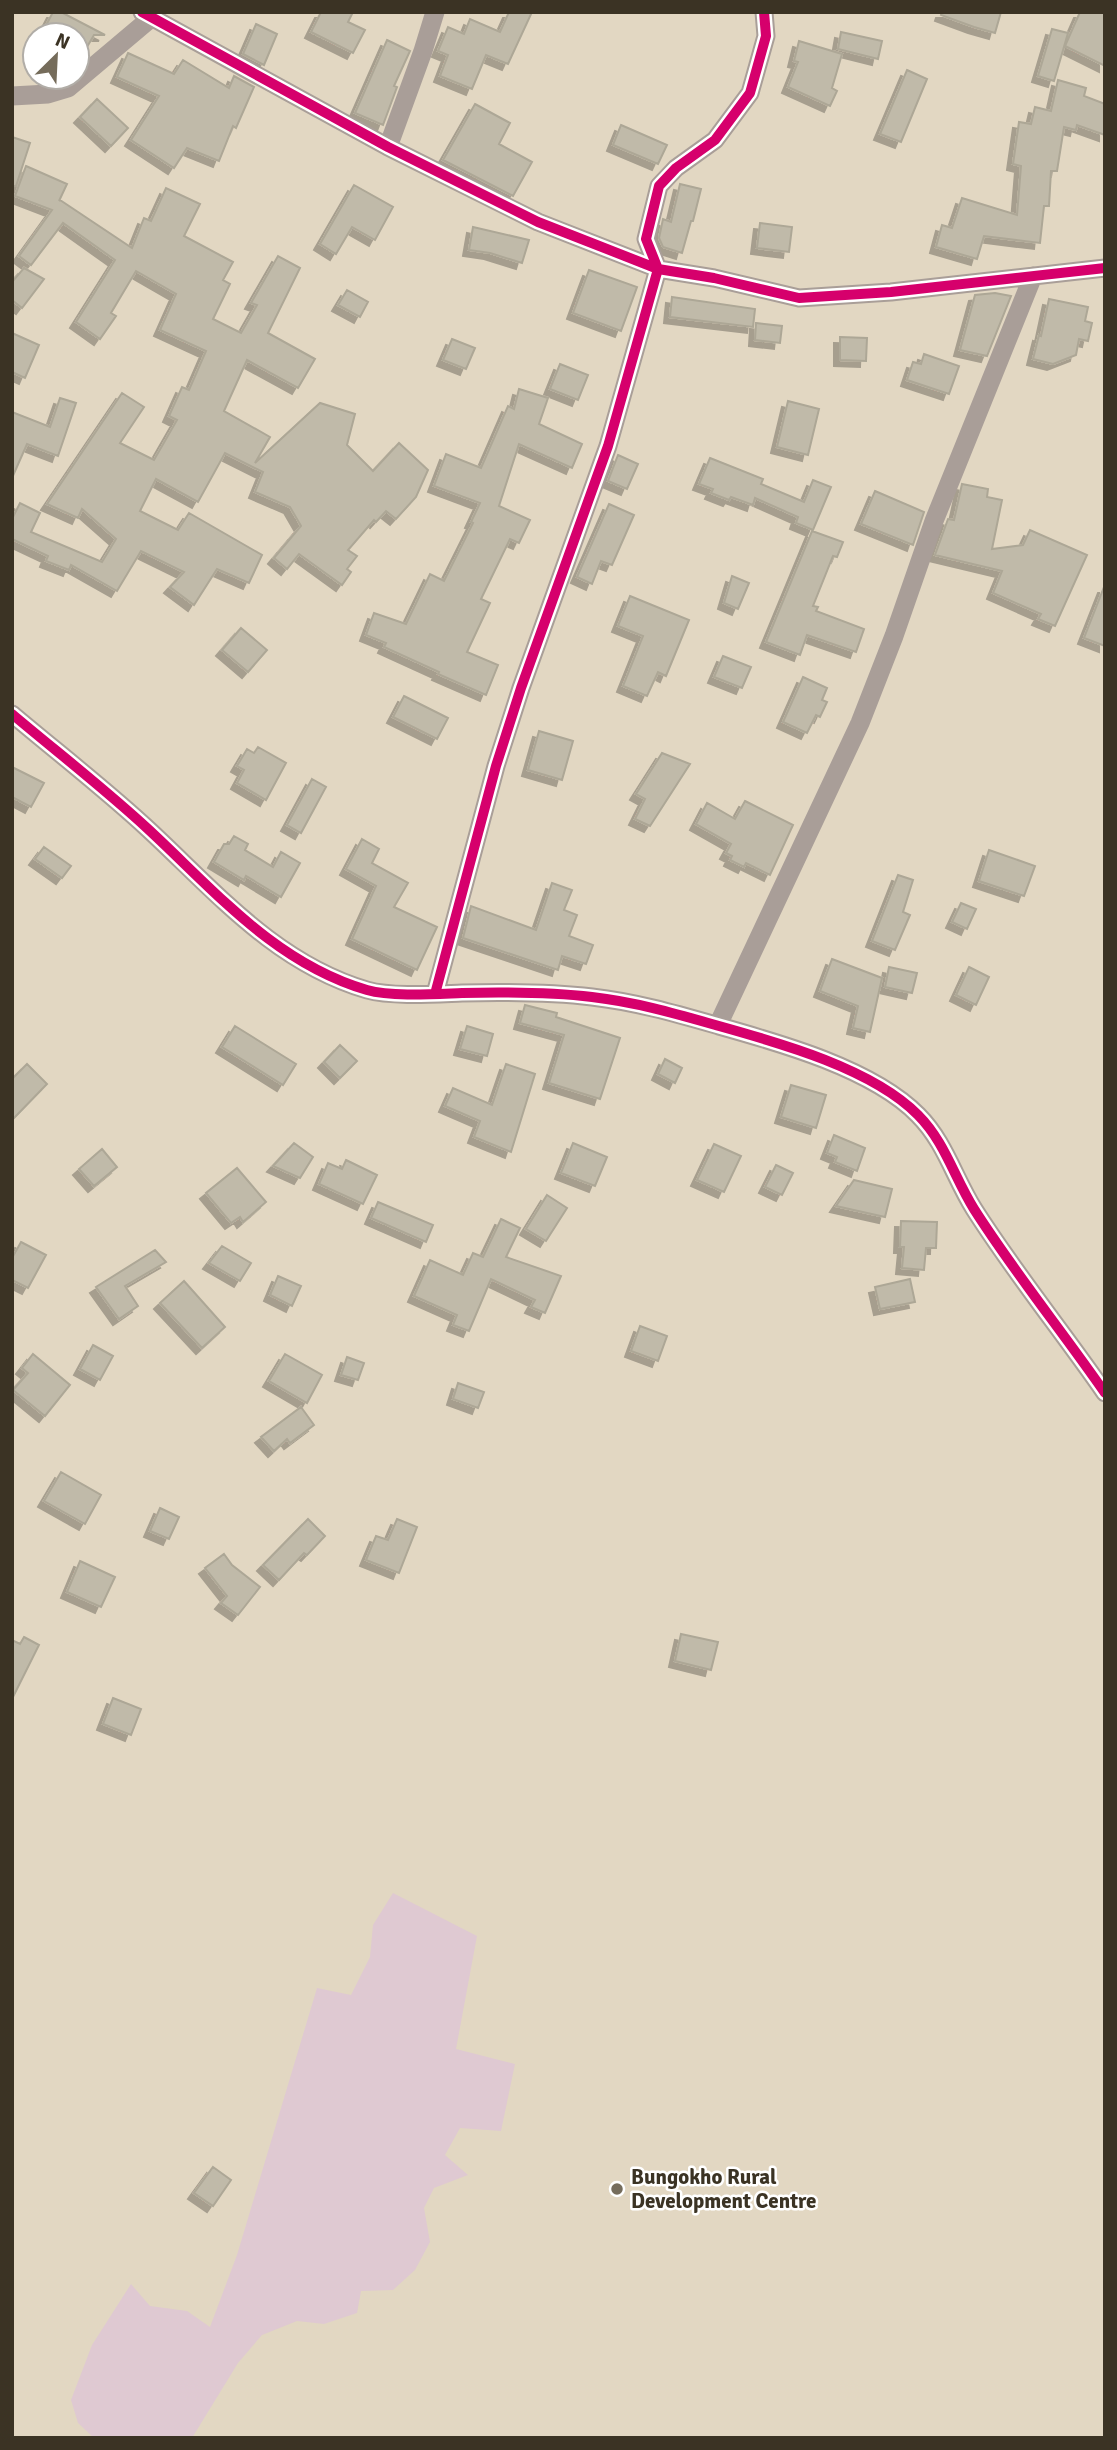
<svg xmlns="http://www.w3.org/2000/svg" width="1117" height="2450" font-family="Signika,sans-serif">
	<defs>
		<filter id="shadow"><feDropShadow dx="-6" dy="6" stdDeviation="0" flood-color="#0004"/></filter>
	</defs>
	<rect width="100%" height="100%" fill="#e2d7c2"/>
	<path fill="#dfc9d2" d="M393 1893 477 1936 456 2049 515 2064 501 2131 460 2128 445 2155 468 2175 434 2188 424 2208 430 2242 415 2270 393 2290 361 2291 357 2313 324 2324 297 2321 262 2335 238 2363 192 2438H94L78 2423 71 2400 92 2345 131 2284 150 2306 187 2311 210 2327 237 2255 317 1988 351 1995 370 1957 373 1925Z"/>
	<path fill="#c0baa9" stroke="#ada796" stroke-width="2" filter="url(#shadow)" d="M53 12H61L105 35H94L77 64V35H41Z
		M321 12H353L348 22 365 30 353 53 311 32Z
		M509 12H532L508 64 486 55 472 89 440 76 448 55 438 51 448 27 464 34 470 19 500 32Z
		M942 12H1001L995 33 974 27 941 15Z
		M1080 12H1105V66L1065 46Z
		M256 24 277 34 264 65 243 54Z
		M1052 29 1068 33 1054 81 1038 76Z
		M841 32 882 41 878 59 838 49Z
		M387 40 410 51 394 86 397 87 383 125 355 113Z
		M799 41 842 54 832 88 837 91 830 106 788 87 798 62 794 61Z
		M128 53 174 74 183 60 229 88 234 76 254 87 236 128 233 126 219 161 187 148 174 168 131 140 159 96 117 77Z
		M907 70 927 79 901 142 880 134Z
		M1058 80 1086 88 1084 96 1105 104V135L1077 125 1076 130 1064 127 1057 171H1051L1049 206H1044L1040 243 984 236 977 259 936 247 942 225 952 228 962 198 1017 215 1021 166 1013 164 1019 122 1031 124 1035 107 1051 111Z
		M97 99 128 128 111 146 80 117Z
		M475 104 510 123 499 144 532 162 513 196 443 160Z
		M621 125 667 145 658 164 613 145Z
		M12 137 30 143 16 186H12Z
		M26 166 67 184 59 201 60 200 132 248 144 218 151 221 166 188 200 204 184 236 233 262 223 280 230 284 213 319 241 333 257 305 251 303 278 256 300 268 268 333 315 359 298 388 247 360 224 411 270 437 255 463 320 403 355 414 347 445 373 471 399 443 428 470 416 497 396 519 386 511 376 522 374 520 348 550 357 556 347 569 351 572 342 585 299 554 287 569 274 558 301 526 290 507 255 492 263 472 225 453 198 502 156 479 140 511 178 530 189 513 262 555 249 583 217 569 194 605 170 587 184 572 141 551 117 591 71 565 69 570 46 561 48 556 12 539V519L20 503 40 513 31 532 102 562 116 539 82 509 78 518 47 504 122 393 144 407 120 443 154 460 177 420 169 416 182 387 189 390 206 351 160 330 176 294 136 271 111 313 116 316 100 339 76 322 115 260 63 223 31 265 19 256 52 210 15 196Z
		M680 184 701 189 693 221H691L682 253 663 247 659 238 663 219 671 222Z
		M354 185 393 207 375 240 352 227 336 254 320 244Z
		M760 223 792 227 789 252 757 248Z
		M473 227 529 240 522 263 490 253 469 250Z
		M24 268 44 279 22 308 12 300V282Z
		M589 270 637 287 621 331 573 313Z
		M347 290 368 302 360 317 338 305Z
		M995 293 1011 296 987 356 960 350 975 295Z
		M672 297 755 309 753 327 670 317Z
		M1049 299 1088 307 1085 321 1092 323 1088 341 1079 339 1076 355 1053 364 1033 359 1039 335 1041 336Z
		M756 323 782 326 780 343 755 340Z
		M12 333 39 345 25 378 12 372Z
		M840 337 867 338 866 361 840 360Z
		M452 339 475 348 466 369 443 360Z
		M924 354 959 366 949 394 907 380 913 362 921 364Z
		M560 364 588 375 578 400 550 389Z
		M519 389 548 398 539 424 582 444 572 468 519 444 499 506 530 520 519 543 510 539 481 599 490 603 467 652 498 665 486 695 438 674 439 672 384 647 386 643 366 635 374 613 406 624 430 574 444 581 473 523 471 522 480 503 434 486 446 454 481 468 508 406 514 409Z
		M60 398 76 403 58 456 27 444 12 478V412L50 427Z
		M788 401 819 409 808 455 777 447Z
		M618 455 638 464 627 489 608 481Z
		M710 458 763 479 761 484 804 502 813 480 831 487 813 530 796 523 798 517 755 498 753 505 731 497 729 500 711 493 713 489 699 484Z
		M962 484 988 489 987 497 1002 500 992 549 1023 545 1030 530 1087 555 1055 626 1038 619 1041 614 993 593 1002 571 935 555 948 519 954 520Z
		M875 491 924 512 913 545 861 524Z
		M609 504 634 515 612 565 601 561 592 584 577 577Z
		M812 531 843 542 837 557 833 556 813 606 818 607 816 611 864 629 856 652 807 635 800 655 766 642Z
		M732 576 749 583 738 609 724 603Z
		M1104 587H1105V646L1084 638Z
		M630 596 689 620 666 676 658 672 647 696 623 686 643 636 618 626Z
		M241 628 267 650 248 672 222 650Z
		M723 656 751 667 742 688 714 677Z
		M803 677 827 688 822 700 827 702 820 717 816 715 807 733 783 722Z
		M404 696 448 718 437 739 393 717Z
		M539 731 573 741 562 780 528 770Z
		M258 747 286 763 266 800 237 783 244 770 237 766 247 749 254 753Z
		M662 753 690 764 650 826 635 819 645 799 636 794Z
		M12 767 44 783 31 807 12 797Z
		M312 779 326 787 301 833 287 825Z
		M745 801 793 825 770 875 746 863 744 867 730 860 732 856 726 853 731 844 696 824 707 803 735 819Z
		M234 836 248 844 245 850 273 867 281 852 300 863 281 897 246 876 244 880 214 862 224 844H229Z
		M362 839 379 849 372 863 408 883 394 907 437 927 417 970 352 939 376 886 346 869Z
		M44 847 71 866 62 878 35 859Z
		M989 850 1035 866 1024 896 979 881Z
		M898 875 913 880 903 912 910 915 895 950 872 941Z
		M552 883 572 890 564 910 577 915 569 936 593 945 586 964 562 956 558 970 463 938 471 906 536 930Z
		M961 903 976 909 967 929 952 922Z
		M832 959 882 978 870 1032 853 1028 858 1006 820 991Z
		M889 967 917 973 912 993 885 987Z
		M969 967 989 977 976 1005 956 995Z
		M525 1005 557 1013 556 1017 620 1038 600 1099 549 1083 564 1035 520 1023Z
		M235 1026 296 1064 283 1085 222 1047Z
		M467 1026 493 1034 487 1056 460 1049Z
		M340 1045 357 1061 340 1078 324 1062Z
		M665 1059 682 1068 675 1083 658 1074Z
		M27 1064 47 1084 12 1120V1079Z
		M506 1064 535 1074 511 1152 474 1137 480 1121 445 1106 453 1088 492 1105Z
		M791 1085 826 1095 816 1128 781 1117Z
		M834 1135 865 1148 857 1171 835 1162 837 1157 827 1153Z
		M294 1143 313 1157 300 1178 273 1166Z
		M573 1143 607 1157 595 1186 561 1173Z
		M714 1144 741 1156 724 1192 697 1180Z
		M102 1149 117 1167 94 1186 79 1169Z
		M346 1160 377 1175 363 1204 319 1184 328 1163 342 1169Z
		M776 1165 793 1173 782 1195 765 1187Z
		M237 1168 266 1202 243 1222 240 1217 231 1223 206 1193Z
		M854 1180 892 1189 885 1217 836 1206Z
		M547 1195 567 1208 546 1241 526 1229Z
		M378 1202 433 1225 426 1242 371 1218Z
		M501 1219 520 1228 506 1257 561 1276 545 1313 531 1307 535 1300 491 1279 469 1331 453 1325 457 1315 414 1296 430 1260 463 1275 473 1253 483 1257Z
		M901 1221 937 1222 936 1248H926L924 1270 902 1268 904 1247H900Z
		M21 1242 46 1255 28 1288 12 1280V1258Z
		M222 1246 251 1263 240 1281 209 1263Z
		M155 1250 166 1262 125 1286 138 1306 119 1319 96 1287Z
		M278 1276 301 1286 292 1306 270 1295Z
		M910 1279 915 1302 880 1309 875 1287Z
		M184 1281 225 1327 202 1348 160 1303Z
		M640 1326 667 1336 658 1361 631 1351Z
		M93 1345 113 1356 100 1380 80 1369Z
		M33 1354 70 1385 45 1416 13 1390 28 1373 22 1368Z
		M285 1354 322 1375 307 1403 269 1381Z
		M347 1357 364 1363 358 1380 341 1375Z
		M458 1383 484 1392 478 1408 453 1399Z
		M301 1407 314 1425 290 1443 287 1439 274 1451 261 1437Z
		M61 1472 101 1495 85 1524 44 1501Z
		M160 1508 179 1517 169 1539 150 1531Z
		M308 1519 325 1536 307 1555 304 1553 279 1580 263 1565Z
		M397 1519 417 1527 399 1573 366 1560 376 1536 388 1540Z
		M224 1554 232 1565 260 1587 238 1615 221 1603 227 1596 205 1568Z
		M80 1561 115 1577 101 1607 67 1592Z
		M681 1634 718 1642 711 1670 675 1661Z
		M24 1637 39 1645 12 1699V1640L20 1644Z
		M113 1698 141 1709 131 1735 103 1724Z
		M213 2167 231 2180 213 2206 194 2193Z"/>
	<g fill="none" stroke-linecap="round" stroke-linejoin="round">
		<path stroke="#a99e98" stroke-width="19" d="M142 12 388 147 538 222 658 269 714 278 799 298 891 292 1105 268
			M12 96 48 94 68 88 151 18
			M388 147 423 51 435 12
			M12 714C57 752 105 789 148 829 215 891 275 963 367 990 392 997 435 994 462 993 506 992 549 992 592 997 636 1002 677 1014 719 1026 780 1043 873 1069 918 1115 945 1142 954 1177 974 1209 1014 1272 1062 1331 1105 1393
			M435 994 496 766 521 688 608 446 658 269 646 239 659 186 676 168 715 140 750 93 766 36 764 12
			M718 1025 860 723 894 636 934 521 1033 276"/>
		<g stroke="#fff" stroke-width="15">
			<path id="cycleway" d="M142 12 388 147 538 222 658 269 714 278 799 298 891 292 1105 268
				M12 714C57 752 105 789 148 829 215 891 275 963 367 990 392 997 435 994 462 993 506 992 549 992 592 997 636 1002 677 1014 719 1026 780 1043 873 1069 918 1115 945 1142 954 1177 974 1209 1014 1272 1062 1331 1105 1393
				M435 994 496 766 521 688 608 446 658 269 646 239 659 186 676 168 715 140 750 93 766 36 764 12"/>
		</g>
		<use href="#cycleway" stroke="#d6006c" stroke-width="10"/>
	</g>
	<circle fill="#756c5b" stroke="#fff" stroke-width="2.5" cx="617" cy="2189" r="7"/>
	<g text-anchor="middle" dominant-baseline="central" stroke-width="5" stroke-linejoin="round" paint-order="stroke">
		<g font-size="21" font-weight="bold" fill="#3b3324" stroke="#fff" text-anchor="start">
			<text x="631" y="2177">Bungokho Rural<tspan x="631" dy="24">Development Centre</tspan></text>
		</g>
	</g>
	<rect width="1117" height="2450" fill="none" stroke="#3b3324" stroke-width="28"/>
	<g transform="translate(56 56) rotate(24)"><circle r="33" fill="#ffffff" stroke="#b1ada7" stroke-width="2"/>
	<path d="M0-5L12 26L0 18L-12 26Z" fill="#756c5b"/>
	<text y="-10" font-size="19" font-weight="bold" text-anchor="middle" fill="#3b3324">N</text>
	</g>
</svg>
